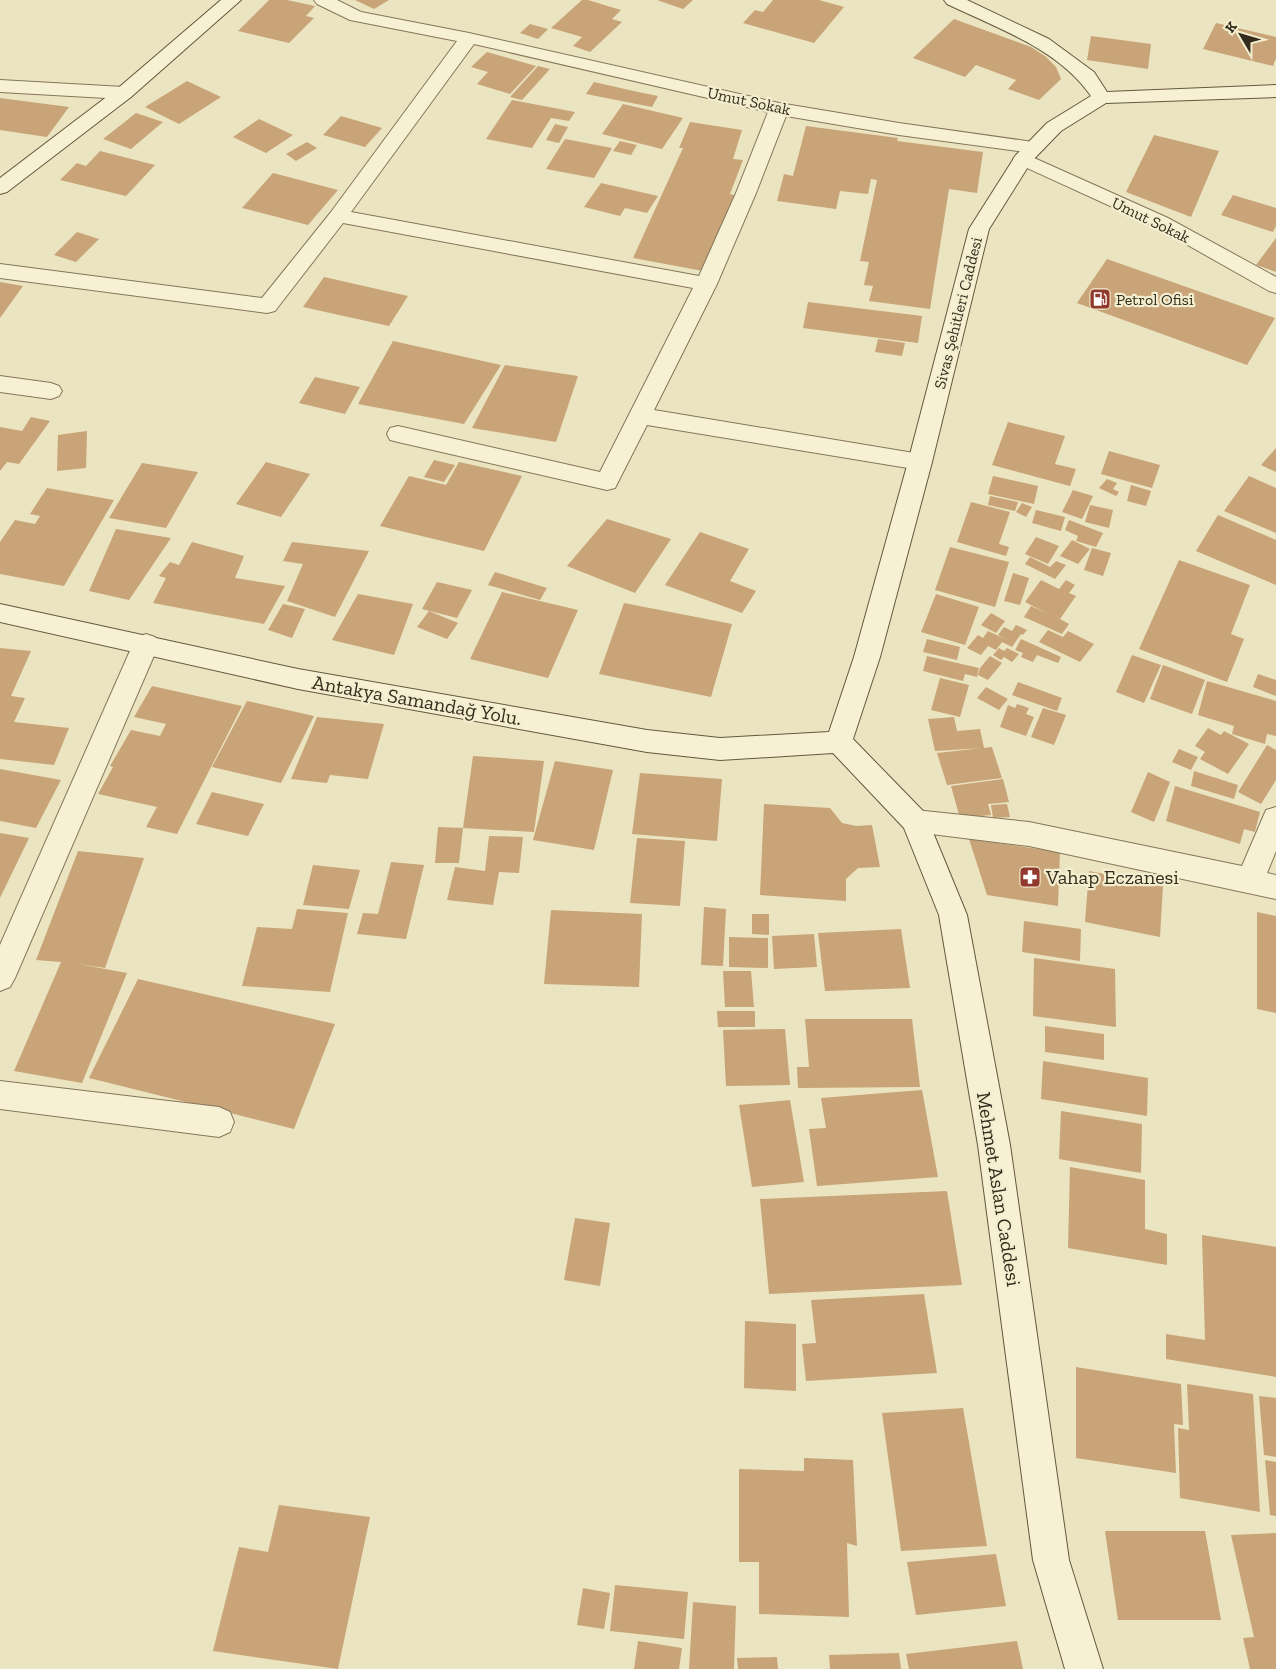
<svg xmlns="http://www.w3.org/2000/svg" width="1276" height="1669" font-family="'Zilla Slab',serif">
	<rect width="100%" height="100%" fill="#ebe4c0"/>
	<path fill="#c8a478" d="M269 0H287L315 6 306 16 314 18 289 43 238 31Z
		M355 0H389L374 9Z
		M582 0H588L621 10 612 19 622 22 590 52 573 46 582 37 551 28Z
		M657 0H693L683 9Z
		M773 0H819L844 7 814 43 743 23 755 10 763 12Z
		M954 19 1031 47 1045 56 1056 67 1061 79 1039 100 1008 89 1016 80 976 65 965 77 913 58Z
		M1216 23 1276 37V58L1273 66 1203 49Z
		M530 24 548 29 538 39 520 33Z
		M1091 36 1151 44 1148 69 1087 60Z
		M487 52 536 66 510 94 477 84 488 72 471 67Z
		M538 66 550 69 522 100 510 97Z
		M187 81 221 97 179 124 145 107Z
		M594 82 638 92 658 96 652 107 586 94Z
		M0 98 69 107 47 137 0 130Z
		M512 100 575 112 569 121 551 118 532 148 486 139Z
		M623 104 683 118 662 149 602 134Z
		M136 113 163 122 131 149 103 139Z
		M341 116 382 128 365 147 323 135Z
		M259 119 293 135 266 153 233 137Z
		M690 122 742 130 733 159 743 160 730 194 734 195 703 271 633 258 683 148H679Z
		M555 124 568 127 559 143 546 140Z
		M806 126 898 138 897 141 983 152 977 193 949 189 930 309 869 301 873 286 864 285 869 262 860 261 877 180 871 179 868 194 840 191 836 209 777 201 784 174 793 176Z
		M1154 135 1219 151 1191 217 1126 192Z
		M565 139 612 148 594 178 546 169Z
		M620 141 637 145 631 155 613 151Z
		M307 142 317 148 296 161 286 154Z
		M100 151 155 165 126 196 60 180 77 163 86 166Z
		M273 173 338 190 308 225 242 208Z
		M601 183 658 196 647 213 625 208 620 216 584 207Z
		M1233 195 1276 208V226L1273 232 1221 215Z
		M77 232 99 239 76 262 54 255Z
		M1276 238V272L1256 265Z
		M1107 259 1215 297 1275 318 1247 365 1077 303Z
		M324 277 408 296 389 326 303 307Z
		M0 282 23 286 0 318Z
		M808 302 922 316 918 343 803 328Z
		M878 339 905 343 902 356 875 352Z
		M393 341 501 365 464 424 358 404Z
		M505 365 578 376 556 442 472 428Z
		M315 377 360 387 345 414 299 403Z
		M31 417 50 421 19 464 7 462 0 471V427L22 431Z
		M1008 422 1065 436 1055 464 1076 469 1070 486 992 465Z
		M87 431 86 468 57 471 58 435Z
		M1276 448V472L1261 465Z
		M1109 451 1160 465 1152 488 1101 474Z
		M434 460 455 465 444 482 424 477Z
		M266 462 310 474 281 517 236 504Z
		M459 462 522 476 484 551 380 526 409 476 446 485Z
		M142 463 198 472 166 528 109 518Z
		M993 476 1038 486 1034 504 988 494Z
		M1249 476 1276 488V533L1224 511Z
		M1107 479 1117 483 1113 489 1119 492 1116 496 1099 488Z
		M1131 485 1151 491 1146 506 1127 501Z
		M47 488 114 500 64 586 0 574V542L15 520 35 524 40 516 30 514Z
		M1073 490 1093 496 1082 519 1062 512Z
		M990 496 1018 502 1015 511 988 505Z
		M971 502 1010 512 999 544 1009 547 1006 556 957 542Z
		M1022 503 1032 507 1026 517 1016 512Z
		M1090 505 1113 510 1109 528 1085 522Z
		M1036 510 1065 517 1061 531 1032 523Z
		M1218 515 1276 540V585L1196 551Z
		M607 519 671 539 635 593 567 566Z
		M1069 520 1103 533 1096 547 1076 541 1078 536 1065 530Z
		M116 529 171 538 129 600 89 591Z
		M700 532 749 549 730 581 756 591 742 613 665 585Z
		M1036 537 1059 546 1048 564 1025 554Z
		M1072 540 1090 549 1078 564 1060 556Z
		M192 542 244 556 235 578 285 586 264 624 153 603 166 578 159 576 170 562 179 565Z
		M292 542 369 551 335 617 287 601 303 564 283 561Z
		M950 547 1009 562 995 607 935 590Z
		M1092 548 1111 553 1103 576 1084 570Z
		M1030 557 1050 567 1056 561 1066 565 1055 579 1025 564Z
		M1179 560 1250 585 1231 634 1244 639 1227 682 1139 649Z
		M495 572 547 588 540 600 488 585Z
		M1013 573 1029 578 1020 605 1004 601Z
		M1041 580 1059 589 1066 580 1075 585 1069 593 1076 596 1060 619 1069 624 1062 634 1024 617 1031 606 1048 614 1025 602Z
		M437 582 472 590 457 618 422 609Z
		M502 592 578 610 548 678 470 659Z
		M358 594 413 604 394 655 332 640Z
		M936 594 979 607 965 645 921 632Z
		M624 603 732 624 711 697 599 674Z
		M283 604 305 609 292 638 268 630Z
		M429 611 458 623 447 639 417 627Z
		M991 613 1005 621 996 633 981 625Z
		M1016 625 1027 630 1023 635 1021 634 1012 647 1002 642 996 650 988 646 981 655 967 648 978 635 983 638 988 631 1005 639 998 635 1004 627 1012 631Z
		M1048 630 1063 637 1068 631 1094 644 1080 662 1039 642Z
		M927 639 960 647 957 660 923 652Z
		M1021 639 1061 657 1058 663 1037 655 1033 662 1021 657 1023 653 1015 650Z
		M0 648 31 651 11 696 25 698 14 722 69 728 54 765 0 759Z
		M999 648 1004 651 1007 648 1019 654 1012 662 1004 657 1001 660 993 655Z
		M1132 655 1161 665 1144 703 1116 692Z
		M927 656 979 668 977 677 965 674 963 681 923 671Z
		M990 656 1002 663 988 680 978 675 980 668Z
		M1163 665 1205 680 1192 714 1150 699Z
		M1258 674 1276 680V696L1253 687Z
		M940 678 969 685 960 717 931 710Z
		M1207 681 1276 701V736L1267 734 1265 744 1232 734 1234 726 1198 715Z
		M1018 682 1062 698 1057 711 1012 695Z
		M152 686 242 706 177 834 146 827 157 807 98 794 113 767 110 766 131 730 160 736 166 724 134 717Z
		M986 687 1008 699 999 710 977 698Z
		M247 701 314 716 281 783 212 767Z
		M1017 704 1029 708 1026 714 1034 717 1026 736 1000 727 1008 705 1015 708Z
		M1043 708 1066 715 1054 745 1031 737Z
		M317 717 384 724 368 779 330 775 327 783 291 779Z
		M954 717 957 731 980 729 984 748 935 751 928 719Z
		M1208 728 1221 735 1224 731 1249 744 1228 774 1200 759 1205 752 1195 746Z
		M1267 745 1276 750V780L1261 804 1238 792Z
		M992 747 1002 778 947 785 937 753Z
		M1179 749 1198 757 1191 770 1172 762Z
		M473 756 544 761 534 832 463 828Z
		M555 761 613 770 594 850 533 840Z
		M0 769 61 780 36 828 0 821Z
		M1194 771 1238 785 1234 799 1191 786Z
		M1148 772 1170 782 1154 822 1131 812Z
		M640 773 722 779 717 841 632 834Z
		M1003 779 1009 802 988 804 991 815 960 818 951 786Z
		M1175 786 1260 812 1255 832 1244 829 1240 844 1166 821Z
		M212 792 264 804 248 836 196 824Z
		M764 804 830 808 842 823 856 826 872 825 880 867 858 868 846 879V901L760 895Z
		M1007 804 1010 817 993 818 991 805Z
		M438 827 463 828 459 863H435Z
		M0 833 29 838 0 898Z
		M489 836 523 837 519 873 499 872 493 905 447 900 455 867 485 871Z
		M637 838 685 841 680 906 630 903Z
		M969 839 1060 852 1058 906 987 895Z
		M78 851 144 858 105 968 78 964 127 973 82 1083 14 1071 61 962 36 960Z
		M391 862 424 865 406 939 357 934 363 913 378 914Z
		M313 865 360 870 349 909 303 905Z
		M1089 871 1163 885 1160 937 1085 922Z
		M704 907 726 909 723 966 701 965Z
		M297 909 348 913 330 992 242 986 257 927 292 929Z
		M551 910 642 914 639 987 544 984Z
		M1257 912 1276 916V1013L1257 1009Z
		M752 914H769V935L752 934Z
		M1024 921 1081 929 1080 961 1022 952Z
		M901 929 910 988 825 991 818 933Z
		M814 934 817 967 774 969 772 936Z
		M729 937 768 938V968L729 967Z
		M1034 958 1115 969 1116 1027 1033 1016Z
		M723 971H751L754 1007H725Z
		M138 979 335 1024 294 1129 89 1078Z
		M717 1011H755V1027H718Z
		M805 1019H912L920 1087 798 1088 797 1067H809Z
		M1045 1026 1104 1034V1060L1045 1052Z
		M785 1029 790 1085 726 1086 723 1030Z
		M1043 1061 1148 1078 1147 1116 1041 1099Z
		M922 1090 938 1177 817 1186 809 1129 826 1128 821 1098Z
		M790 1100 804 1182 752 1187 739 1105Z
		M1061 1111 1142 1124 1141 1173 1059 1159Z
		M1070 1167 1145 1180V1229L1167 1234V1265L1068 1248Z
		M947 1191 962 1285 769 1294 760 1199Z
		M575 1218 610 1223 600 1286 564 1280Z
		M1202 1235 1276 1247V1377L1166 1359V1334L1205 1340Z
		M924 1294 937 1373 806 1381 802 1344 816 1343 811 1300Z
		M745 1321 796 1324V1391L744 1388Z
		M1076 1367 1181 1384 1183 1425 1174 1424 1176 1473 1076 1458Z
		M1187 1384 1253 1394 1260 1512 1180 1498 1178 1428 1189 1430Z
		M1259 1396 1276 1398V1457L1264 1455Z
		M963 1408 987 1546 901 1551 882 1413Z
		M804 1458 853 1460 857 1546 847 1543 849 1617 759 1614V1562H739V1469L804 1471Z
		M1265 1460 1276 1462V1516L1270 1515Z
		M279 1505 370 1517 338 1669 213 1651 239 1547 268 1552Z
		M1105 1531H1205L1221 1620H1118Z
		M1276 1533V1669H1250L1243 1638 1254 1637 1231 1535Z
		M996 1554 1006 1606 916 1615 907 1562Z
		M615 1585 688 1592 684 1639 610 1631Z
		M583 1588 610 1593 604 1629 577 1625Z
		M693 1602 736 1606 734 1669H689Z
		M638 1641 682 1648 679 1669H634Z
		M1017 1641 1023 1669H909L906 1654Z
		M899 1653 901 1669H830L829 1655Z
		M777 1657 778 1669H738L737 1658Z"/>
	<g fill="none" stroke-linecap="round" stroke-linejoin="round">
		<g stroke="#847659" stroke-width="2">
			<path id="street" d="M314 0H337L361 12 469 33 779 103 899 123 1040 143 1043 147 1040 151 1033 153 899 135 786 116 756 193 717 284 654 410 920 454 928 456 932 462 928 468 920 470 647 425 615 488 607 490 398 442 390 440 387 434 390 428 398 426 600 472 693 288 343 223 275 311 267 313 0 278V264L262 298 331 212 457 41 350 20 317 4ZM474 44 768 112 736 193 699 276 351 212Z
				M0 80 124 87 131 89 133 93 131 97 124 99 0 92Z
				M1023 153 1168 218 1276 277V293L1269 291 1154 226 1016 163 1013 159 1016 155Z
				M0 376 51 383 59 386 62 391 59 396 51 399 0 392Z
				M146 634 155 637 159 644 15 978 10 987 0 991V945L133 644 137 637Z
				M1276 807V851L1267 873 1276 875V899L1029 846 915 832 905 829 901 821 905 813 915 810 1029 822 1242 866 1266 810Z
				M0 1081 219 1107 230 1112 234 1122 230 1132 219 1137 0 1109Z"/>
		</g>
		<g stroke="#65573c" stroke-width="2">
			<path id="secondary" d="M221 0H241L131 97 7 192 0 194V178L117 89Z
				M944 0H967L1049 39 1094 72 1107 92 1276 85V97L1106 103 1061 131 1031 162 989 229 932 462 880 657 853 739 925 813 967 915 1010 1145 1069 1560 1103 1669H1065L1033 1560 978 1145 939 915 904 828 833 753 720 760 647 752 298 689 0 622V604L298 669 647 730 720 738 829 732 854 657 908 462 969 229 1016 155 1047 123 1091 96C1059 49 997 28 947 4Z"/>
		</g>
		<use href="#street" fill="#f7f1d3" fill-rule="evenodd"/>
		<use href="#secondary" fill="#f7f1d3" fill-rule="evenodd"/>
	</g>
	<defs>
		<g id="fuel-square" transform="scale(1.125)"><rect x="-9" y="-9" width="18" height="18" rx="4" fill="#90392c" stroke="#f3eecf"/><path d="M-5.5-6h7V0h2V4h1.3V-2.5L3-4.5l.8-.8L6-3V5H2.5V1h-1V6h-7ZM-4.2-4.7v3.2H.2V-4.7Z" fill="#fff"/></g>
		<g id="pharmacy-square" transform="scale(1.125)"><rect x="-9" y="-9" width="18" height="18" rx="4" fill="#90392c" stroke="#f3eecf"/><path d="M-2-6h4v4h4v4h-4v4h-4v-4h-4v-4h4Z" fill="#fff"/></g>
	</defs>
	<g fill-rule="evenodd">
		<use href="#fuel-square" x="1100" y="299"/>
		<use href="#pharmacy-square" x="1030" y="877"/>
	</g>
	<g text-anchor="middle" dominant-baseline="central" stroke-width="4.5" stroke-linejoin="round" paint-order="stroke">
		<g font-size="16" fill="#342b1d" stroke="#f3eecf">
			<text transform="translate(749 101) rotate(12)">Umut Sokak</text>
			<text transform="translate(1151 220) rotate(26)">Umut Sokak</text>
			<text transform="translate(958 313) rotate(-76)">Sivas Şehitleri Caddesi</text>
		</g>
		<g font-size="16" fill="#342b1d" stroke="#f3eecf" text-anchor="start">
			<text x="1116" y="299">Petrol Ofisi</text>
		</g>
		<g font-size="20" fill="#342b1d" stroke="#f3eecf">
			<text transform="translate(417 700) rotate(10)">Antakya Samandağ Yolu.</text>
			<text transform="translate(999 1189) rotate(81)">Mehmet Aslan Caddesi</text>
		</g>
		<g font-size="20" fill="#342b1d" stroke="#f3eecf" text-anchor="start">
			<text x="1046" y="877">Vahap Eczanesi</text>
		</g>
	</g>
	<g transform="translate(1241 35) rotate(308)" stroke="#f3eecf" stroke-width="4" paint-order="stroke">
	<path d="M0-4L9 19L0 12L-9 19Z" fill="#342b1d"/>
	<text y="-8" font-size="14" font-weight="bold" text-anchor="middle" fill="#342b1d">K</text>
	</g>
</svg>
